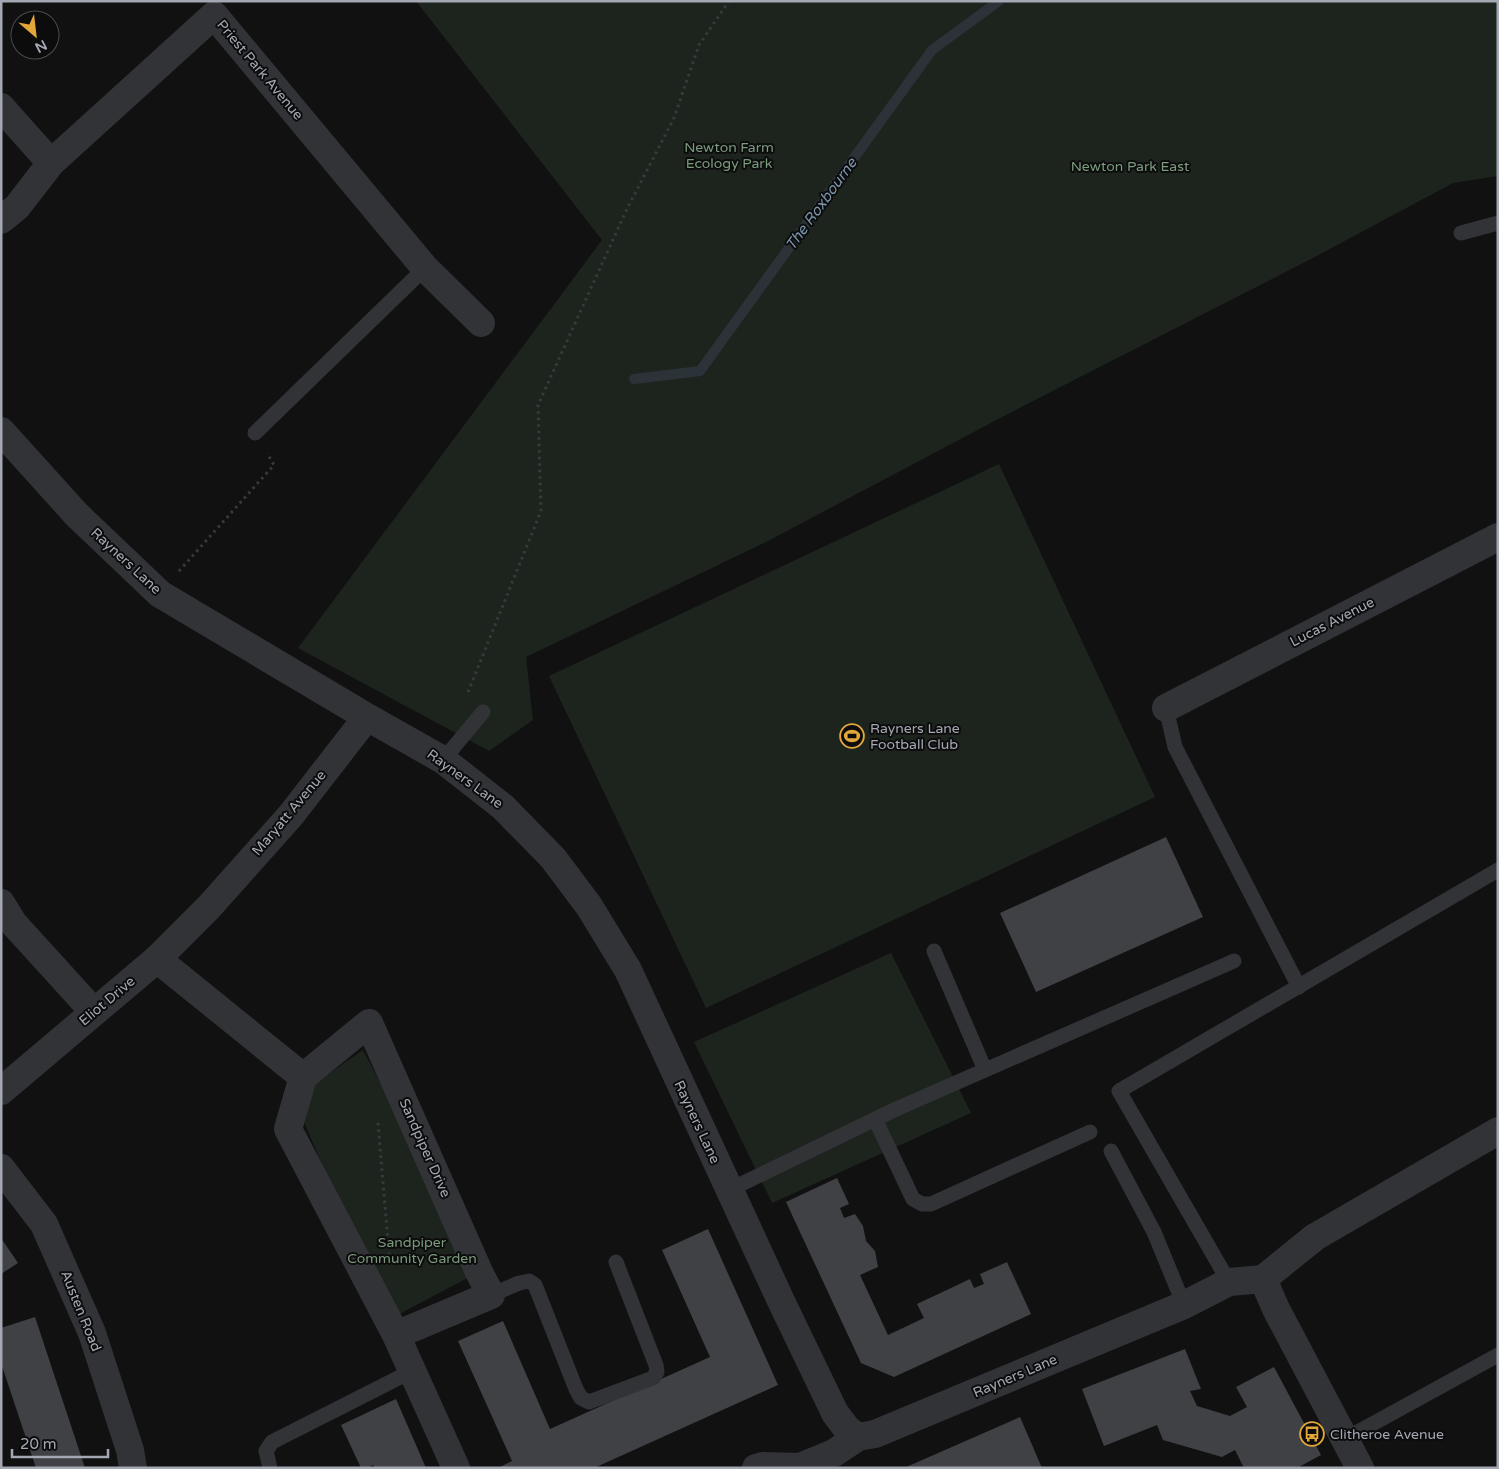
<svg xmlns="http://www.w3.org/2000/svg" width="1499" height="1469" font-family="'Varela Round',sans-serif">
	<rect width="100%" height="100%" fill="#111112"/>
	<path fill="#1d241e" d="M416 1H1498V176L1453 183 1311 259 1004 416 768 541 526 657 533 720 489 751 298 648 602 240Z
		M999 464 1155 797 706 1008 549 676Z
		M891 953 971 1113 772 1203 694 1042Z
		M363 1050 479 1272 388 1320 294 1098Z"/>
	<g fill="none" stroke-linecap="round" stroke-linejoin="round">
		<path stroke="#2b3339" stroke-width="10" d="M634 379 700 371 932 50 999 1"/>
	</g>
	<path fill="#404145" d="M1166 837 1203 917 1036 992 1000 913Z
		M837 1178 849 1204 840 1208 844 1218 855 1214 863 1226 866 1241 875 1251 878 1267 860 1275 888 1335 924 1318 917 1304 970 1279 974 1288 984 1284 980 1274 1007 1262 1031 1314 894 1377 861 1363 786 1202Z
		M708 1229 778 1385 594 1468H498L512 1461 458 1341 503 1321 550 1429 710 1357 662 1250Z
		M1 1238 18 1263 1 1274Z
		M35 1317 85 1468H36L1 1363V1328Z
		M1185 1349 1201 1389 1190 1391 1197 1406 1230 1416 1247 1407 1236 1387 1274 1367 1321 1455 1297 1468H1244L1235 1450 1222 1457 1163 1440 1157 1425 1104 1446 1082 1389Z
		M396 1399 426 1468H375L373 1465 367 1468H361L341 1425Z
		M1020 1417 1042 1468H904Z"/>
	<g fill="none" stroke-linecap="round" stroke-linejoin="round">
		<path stroke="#383a3e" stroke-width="3" stroke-dasharray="2.5 4" stroke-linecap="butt" d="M179 571 274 465 267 453
			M468 692 541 511 538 405 626 211 674 118 699 45 729 1
			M378 1123 389 1254"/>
		<path stroke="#323337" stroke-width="15" d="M1461 233 1498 223
			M255 433 425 268
			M1166 708 1175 747 1299 987
			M443 760 483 712
			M934 951 985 1070
			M875 1119 913 1199 922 1204H931L1090 1132
			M1111 1151 1154 1232 1184 1305
			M729 1190 894 1110 1234 961
			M1229 1282 1119 1091 1498 870
			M491 1295 519 1283 529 1281 535 1285 576 1389 581 1398 589 1402 653 1378 657 1372 656 1365 616 1262
			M1345 1439 1498 1355
			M270 1468 266 1451 272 1442 412 1371"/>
		<path stroke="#323337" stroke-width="28" d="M1 107 51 163
			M1 220 17 207 51 163 214 15 425 268 481 323
			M1 431 76 514 160 594 367 717 443 760 503 807 553 858 589 906 628 970 781 1301 835 1413 847 1429 858 1437
			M1166 708 1498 537
			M1 903 14 924 94 1012
			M157 959 303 1077
			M303 1077 369 1023 479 1272 491 1295 396 1335
			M303 1077 288 1129 396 1335 456 1468
			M1 1091 157 959 209 907 291 815 367 717
			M1 1168 44 1224 92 1333 130 1450 133 1468
			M1263 1279 1315 1237 1498 1131
			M756 1468 763 1466 800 1467 834 1453 858 1437 875 1434 1184 1305 1229 1282 1263 1279 1276 1309 1360 1468"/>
	</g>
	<defs>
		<g id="stadium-ring" transform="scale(1.25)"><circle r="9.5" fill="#0c0c0d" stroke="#e2a639" stroke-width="1.5"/><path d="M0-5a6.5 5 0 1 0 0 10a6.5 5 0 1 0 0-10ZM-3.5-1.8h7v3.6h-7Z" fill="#e2a639"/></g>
		<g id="bus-ring" transform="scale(1.25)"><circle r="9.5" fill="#0c0c0d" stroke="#e2a639" stroke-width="1.5"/><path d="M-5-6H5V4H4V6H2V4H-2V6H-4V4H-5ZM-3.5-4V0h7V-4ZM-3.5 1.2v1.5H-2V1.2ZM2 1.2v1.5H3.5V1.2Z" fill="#e2a639"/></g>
	</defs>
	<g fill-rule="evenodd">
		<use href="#stadium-ring" x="852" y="736"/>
		<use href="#bus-ring" x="1312" y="1434"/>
	</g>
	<g text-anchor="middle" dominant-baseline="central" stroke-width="4" stroke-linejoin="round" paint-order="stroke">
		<g font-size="14" fill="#a3a8b2" stroke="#0c0c0d">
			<text transform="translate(260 70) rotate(50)">Priest Park Avenue</text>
			<text transform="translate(126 561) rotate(43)">Rayners Lane</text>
			<text transform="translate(1332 622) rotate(-27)">Lucas Avenue</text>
			<text transform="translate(465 779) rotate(36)">Rayners Lane</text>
			<text transform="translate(289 813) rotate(-50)">Maryatt Avenue</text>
			<text transform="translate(107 1001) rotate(-40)">Eliot Drive</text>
			<text transform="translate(697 1122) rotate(65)">Rayners Lane</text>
			<text transform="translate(425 1148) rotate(66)">Sandpiper Drive</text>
			<text transform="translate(81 1311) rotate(68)">Austen Road</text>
			<text transform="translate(1015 1376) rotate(-23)">Rayners Lane</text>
		</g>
		<g font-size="14" fill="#7b9b7d" stroke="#0c0c0d">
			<text x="729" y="147">Newton Farm<tspan x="729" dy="16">Ecology Park</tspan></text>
			<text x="1130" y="166">Newton Park East</text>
			<text x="412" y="1242">Sandpiper<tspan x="412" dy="16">Community Garden</tspan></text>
		</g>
		<g font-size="14" fill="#a3a8b2" stroke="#0c0c0d" text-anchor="start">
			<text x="870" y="728">Rayners Lane<tspan x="870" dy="16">Football Club</tspan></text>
			<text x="1330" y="1434">Clitheroe Avenue</text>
		</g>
		<g font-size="15" font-style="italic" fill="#7c96ab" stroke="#0c0c0d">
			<text transform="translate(821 204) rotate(-54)">The Roxbourne</text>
		</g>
	</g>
	<rect width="1499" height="1469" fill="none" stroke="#a3a8b2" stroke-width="5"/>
	<g transform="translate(35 35) rotate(152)"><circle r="24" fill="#0c0c0d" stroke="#484a4f"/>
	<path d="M0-4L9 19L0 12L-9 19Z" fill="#e2a639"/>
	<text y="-8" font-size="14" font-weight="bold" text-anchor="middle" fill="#a3a8b2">N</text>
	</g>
	<path d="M12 1449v8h96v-8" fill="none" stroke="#a3a8b2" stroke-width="2.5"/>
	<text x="20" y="1449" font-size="15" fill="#a3a8b2" stroke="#0c0c0d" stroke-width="4" paint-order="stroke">20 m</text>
</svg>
